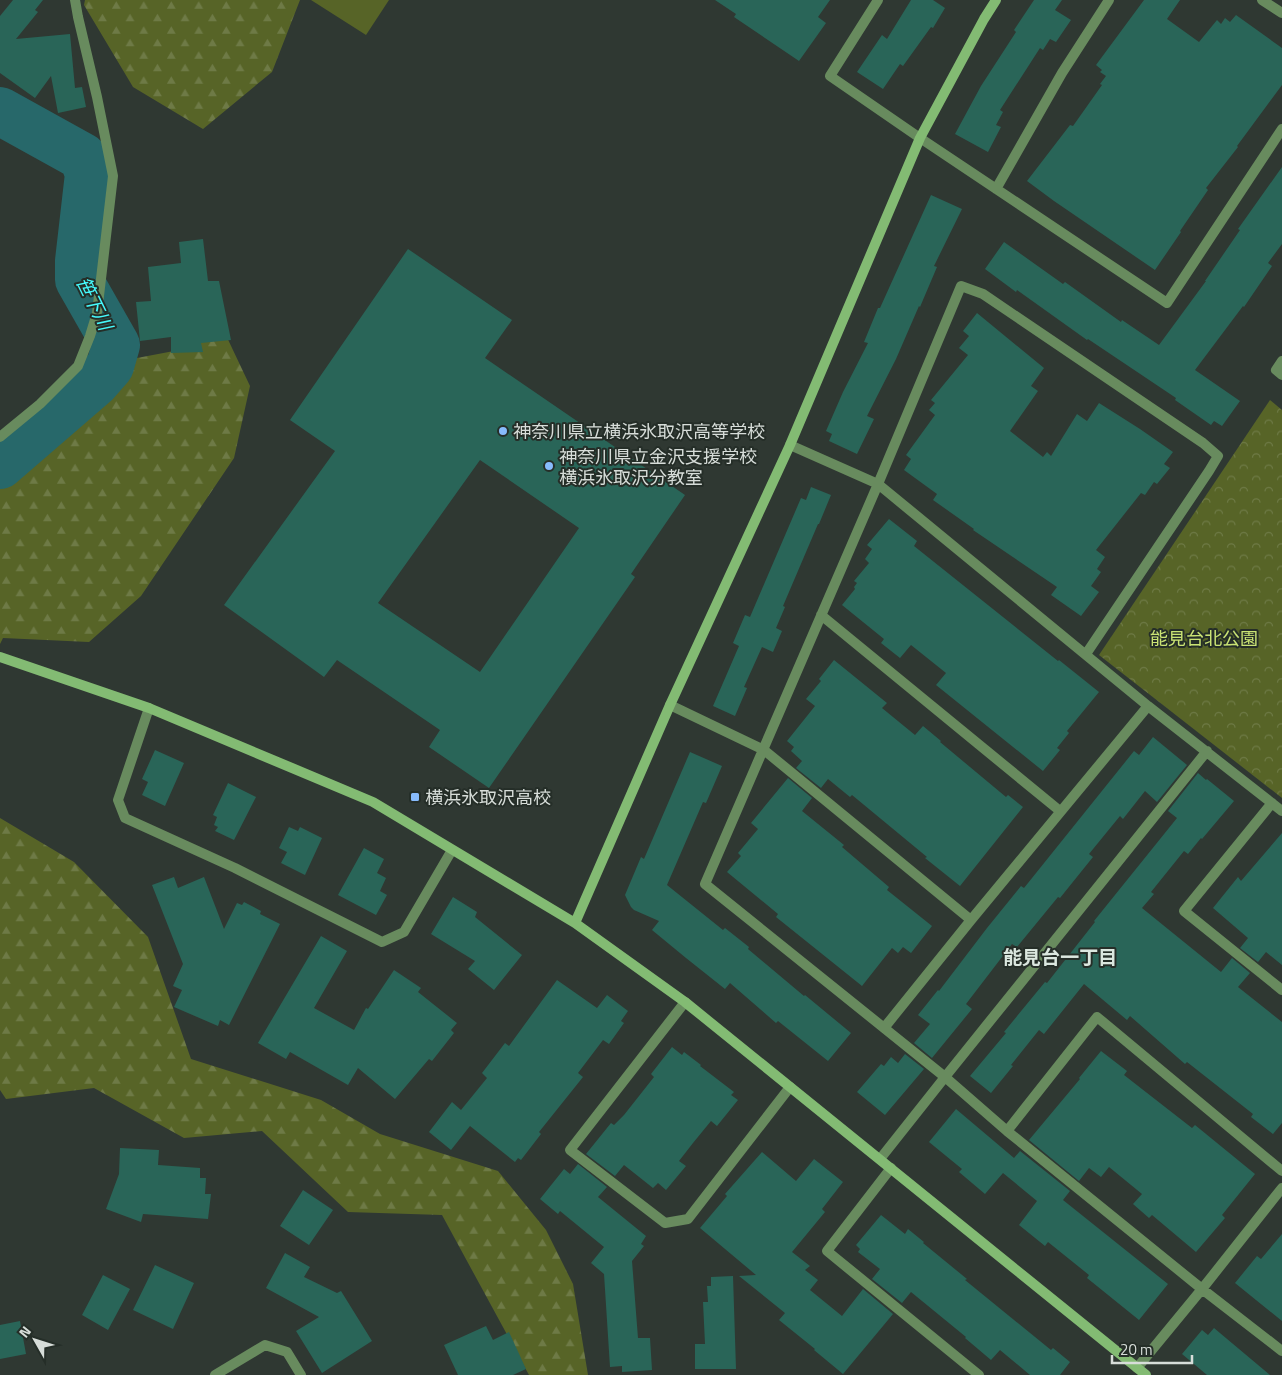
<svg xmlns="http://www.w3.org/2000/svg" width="1282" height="1375" font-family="'Titillium Web','Noto Sans JP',sans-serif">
	<defs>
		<pattern id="forest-firs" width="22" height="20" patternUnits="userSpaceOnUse" patternTransform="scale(1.25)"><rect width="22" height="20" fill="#576427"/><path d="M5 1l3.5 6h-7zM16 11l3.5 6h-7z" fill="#6e7a46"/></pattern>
		<pattern id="park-crowns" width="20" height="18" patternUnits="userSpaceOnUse" patternTransform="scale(1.25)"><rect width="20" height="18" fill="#576427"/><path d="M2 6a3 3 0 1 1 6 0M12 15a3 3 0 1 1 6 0" fill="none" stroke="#6e7a46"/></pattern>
	</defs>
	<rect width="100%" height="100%" fill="#2f3832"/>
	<path fill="#576427" d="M311 0H389L366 35Z"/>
	<path fill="url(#forest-firs)" d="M85 0H300L272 72 203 129 133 87 84 5Z
		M223 329 250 386 234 458 141 596 89 642 3 638 0 644V464L19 423 100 365 174 351Z
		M0 818 74 862 148 937 191 1059 321 1100 380 1134 498 1171 546 1230 573 1284 588 1375H529L442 1215 348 1212 262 1131 184 1138 94 1088 6 1099 0 1090Z"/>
	<path fill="url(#park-crowns)" d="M1270 400 1282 410V798L1099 655Z"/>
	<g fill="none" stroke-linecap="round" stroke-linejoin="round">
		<path stroke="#27686a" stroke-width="48" d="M0 111 83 157 89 174 79 261V280L116 345 110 366 96 382 0 465"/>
	</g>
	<path fill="#296558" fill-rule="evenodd" d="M13 0H43L35 10 38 12 16 39 70 34 75 88 82 87 86 107 58 113 51 76 35 98 0 73V16Z
		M715 0H830L818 17 826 23 799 61 734 17 736 14Z
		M911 0H933L945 8 933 28 931 27 903 66 900 64 883 89 857 72 882 35 887 39Z
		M1034 0H1062L1055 10 1071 20 1056 42 1050 39 1043 50 1040 48 1000 110 1003 112 996 125 1001 127 988 152 955 134 981 86 1016 32 1014 30Z
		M1144 0H1180L1167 19 1199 42 1217 20 1221 24 1225 18 1230 22 1236 15 1282 48V85L1237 146 1238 147 1206 188 1208 190 1180 231 1181 232 1155 270 1054 201 1027 181 1070 125 1073 126 1102 85 1100 84 1106 76 1100 72 1102 70 1096 65Z
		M1282 167V244L1268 263 1272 266 1244 307 1243 306 1195 370 1240 401 1222 426 1214 421 1211 425 1175 400 1176 398 1088 339 1087 340 1017 290 1016 292 985 269 1004 242 1063 284 1065 282 1121 322 1122 320 1159 345 1206 281H1205L1240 230 1238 229Z
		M931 195 962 209 934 266 937 267 920 307 919 306 896 359 867 416 874 419 857 454 829 441 832 434 826 431 843 392 868 343 864 342 878 308H880Z
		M203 239 208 281H219L231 340 201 343 203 352 171 353V337L140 341 136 302 151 301 148 267 181 263 179 242Z
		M408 249 512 320 485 358 685 495 631 574 635 577 489 788 429 747 440 730 337 660 324 677 224 605 335 451 290 420ZM480 460 579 528 480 672 378 603Z
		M977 313 1044 368 1031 386 1038 391 1010 431 1043 457 1047 452 1051 456 1077 414 1087 421 1099 403 1140 429 1173 452 1164 464 1170 468 1157 484 1154 482 1145 495 1141 493 1096 550 1105 557 1097 569 1101 572 1091 586 1099 592 1081 616 1051 595 1057 587 973 530 974 529 933 500 937 494 904 470 911 459 906 455 935 415 929 410 935 403 931 400 968 355 959 348 969 336 963 331Z
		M811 487 831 495 819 524H818L783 606 785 607 776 628 782 631 773 652 762 647 744 687 747 688 735 716 713 706 739 646 733 643 745 615 750 617 801 498 806 500Z
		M889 519 917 541 914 546 1058 661 1059 660 1099 692 1067 731 1069 733 1057 748 1060 750 1043 771 936 685 946 673 911 645 900 658 881 643 884 639 842 605 855 589 854 587 857 583 854 581 869 563 865 559 872 549 867 545Z
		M834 660 887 703 882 708 915 735 923 726 941 741 940 742 1006 797 1008 795 1023 807 960 886 925 858 927 857 852 795 850 797 828 779 821 788 796 768 802 761 791 751 794 747 787 741 815 706 806 699 821 681 819 679Z
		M1153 737 1187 765 1157 802 1145 791 1123 819 1120 816 1089 854 1093 857 1060 898 1058 897 1017 947 1012 944 966 1004 972 1009 932 1058 914 1043 930 1024 918 1015 938 990 939 991 987 928 1021 886 1024 888 1134 751 1139 755Z
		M155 750 184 763 165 806 142 795 148 782 142 779Z
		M690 752 722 766 706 803 703 802 667 885 723 930 725 928 749 947 748 949 804 996 805 995 851 1033 828 1061 778 1021 776 1023 730 983 725 989 686 958 652 930 659 921 634 910 631 907 625 895 641 857 644 859Z
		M1198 773 1206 780 1207 779 1234 801 1202 839 1201 838 1188 854 1184 851 1151 892 1154 894 1142 908 1221 972 1232 958 1250 973 1238 987 1282 1022V1123L1273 1134 1251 1117 1253 1114 1187 1062 1185 1064 1130 1016 1127 1020 1084 984 1044 1034 1039 1030 1011 1065 1013 1066 991 1093 970 1076 1006 1033 1004 1032 1045 982 1047 983 1095 922 1094 921 1177 818 1168 811Z
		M788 778 812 798 802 811 844 845 842 847 889 887 887 890 932 926 911 953 903 947 898 953 892 948 862 986 776 917 778 914 727 872 741 856 738 853 758 829 751 823Z
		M228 783 256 797 234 840 215 831 218 827 214 825 217 817 213 815Z
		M289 827 298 831 300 827 322 838 305 875 281 863 287 852 279 848Z
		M1282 833V965L1266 952 1258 962 1240 948 1248 938 1213 908 1238 877 1241 881Z
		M364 848 384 859 377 873 386 878 380 891 387 895 376 915 338 895Z
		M174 877 178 888 204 877 224 929 237 903 242 905 244 902 261 911 260 914 280 924 229 1025 220 1020 218 1026 174 1007 182 990 173 986 183 964 152 885Z
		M453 897 477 912 475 917 522 955 494 990 468 969 475 961 431 934Z
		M321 936 347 951 314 1008 354 1030 366 1008 368 1009 394 970 421 988 418 992 457 1023 451 1030 454 1033 432 1061 429 1059 395 1099 358 1068 348 1085 290 1052 286 1059 258 1043Z
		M557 980 597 1008 607 995 628 1011 621 1021 624 1023 609 1044 603 1040 578 1073 583 1077 539 1132 541 1134 521 1160 518 1158 515 1162 470 1126 451 1150 429 1132 452 1102 461 1110 487 1078 482 1073 505 1043 509 1046Z
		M672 1047 682 1055 684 1052 701 1065 700 1066 734 1092 731 1095 738 1100 717 1126 711 1121 693 1143 679 1161 686 1166 666 1190 658 1183 653 1188 624 1165 615 1176 586 1154 611 1123 614 1125 624 1115 654 1077 651 1074Z
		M1101 1051 1127 1071 1124 1075 1192 1128 1195 1125 1255 1174 1222 1215 1225 1218 1196 1252 1152 1215 1149 1218 1133 1204 1142 1194 1109 1167 1101 1177 1089 1168 1079 1181 1029 1140 1080 1079 1079 1078Z
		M905 1054 924 1069 885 1115 857 1092 881 1064 884 1066 891 1057 898 1063Z
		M956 1109 1014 1158 1020 1151 1070 1191 1063 1200 1168 1284 1139 1320 1087 1278 1089 1275 1048 1242 1045 1246 1019 1225 1037 1201 1003 1173 985 1194 959 1172 962 1169 929 1142Z
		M120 1148 159 1150 158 1165 200 1168V1178H206L205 1194H211L208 1219 143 1214 141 1222 106 1209 119 1174Z
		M762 1152 796 1181 814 1159 843 1182 822 1209 825 1212 792 1252 810 1266 805 1270 818 1280 810 1290 842 1316 863 1289 893 1314 843 1374 814 1350 815 1349 779 1320 785 1313 739 1276 756 1275 700 1228 727 1196 725 1194Z
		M578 1164 607 1187 598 1197 646 1236 641 1244 644 1246 632 1261 638 1338H650L652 1370 622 1372V1366L610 1367 604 1274 591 1263 604 1247 560 1211 558 1214 540 1199 564 1169 570 1174Z
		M303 1190 333 1210 309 1245 280 1226Z
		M881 1215 905 1234 908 1229 924 1242 923 1243 967 1279 965 1280 1051 1350 1053 1348 1070 1362 1060 1375H1030L1000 1350 991 1360 965 1338 966 1337 911 1292 902 1303 872 1279 880 1269 858 1252 860 1249 856 1245Z
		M1282 1234V1321L1235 1283 1257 1256 1261 1259Z
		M285 1253 310 1267 304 1277 337 1293 341 1291 372 1341 322 1373 296 1331 319 1317 266 1288Z
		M155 1265 194 1283 173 1329 133 1310Z
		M103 1275 130 1289 108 1330 82 1315Z
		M733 1276 736 1369H695V1344H705L703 1302H708L707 1286H711V1277Z
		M20 1321 26 1354 0 1359V1325Z
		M486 1326 493 1340 509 1332 526 1369 513 1375H458L444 1345Z
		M1214 1328 1270 1375H1207L1182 1354 1202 1330 1208 1335Z"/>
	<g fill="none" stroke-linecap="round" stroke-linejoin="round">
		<path stroke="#688b5e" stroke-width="10" d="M878 0 830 76 920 138 1167 303 1282 129
			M1262 0 1282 13
			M996 189 1062 73 1109 0
			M1282 361 1276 370 1282 375
			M0 437 40 404 78 366 90 336 97 313 113 176 97 97 78 17 75 0
			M790 445 878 484 1148 706 1282 811
			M821 615 1060 811
			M670 705 764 750 971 920
			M149 708 118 800 125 818 235 868 382 942 404 932 452 850
			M1272 803 1184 911 1282 990
			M685 1002 570 1150 665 1223 688 1219 790 1087
			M884 1028 971 920 1148 706
			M1007 1131 945 1077 705 884 878 484 961 286 983 294 1203 443 1218 456 1209 471 1086 654
			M880 1159 945 1077 1207 751
			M891 1168 827 1251 979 1375
			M1282 1171 1097 1017 1007 1131 1202 1289 1282 1351
			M1137 1368 1202 1289 1282 1188
			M215 1375 265 1345 287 1352 301 1375"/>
		<path stroke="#83bb73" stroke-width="10" d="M0 657 149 708 373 802 575 923 685 1002 1146 1375
			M575 923 670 705 790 445 920 138 984 19 996 0"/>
	</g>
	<g fill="#87bbfc" stroke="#252e28" stroke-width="2">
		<circle cx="503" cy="431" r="5"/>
		<circle cx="549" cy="466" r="5"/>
		<rect x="410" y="792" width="10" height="10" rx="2.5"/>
	</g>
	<g text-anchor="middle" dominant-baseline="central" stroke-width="4" stroke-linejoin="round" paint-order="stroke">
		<g font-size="18" fill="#d7ddd9" stroke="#252e28" text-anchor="start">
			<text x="513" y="431">神奈川県立横浜氷取沢高等学校</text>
			<text x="559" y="456">神奈川県立金沢支援学校<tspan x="559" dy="21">横浜氷取沢分教室</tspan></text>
			<text x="425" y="797">横浜氷取沢高校</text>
		</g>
		<g font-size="18" fill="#cae374" stroke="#252e28">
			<text x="1204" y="638">能見台北公園</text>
		</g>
		<g font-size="19" font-style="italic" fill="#45f9fc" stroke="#252e28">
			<text transform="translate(95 303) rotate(64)">笹下川</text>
		</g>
		<g font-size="19" font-weight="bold" fill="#dbe7df" stroke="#252e28">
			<text x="1060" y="956">能見台一丁目</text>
		</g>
	</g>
	<g transform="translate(35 1340) rotate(309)" stroke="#252e28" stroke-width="4" paint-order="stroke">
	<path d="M0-4L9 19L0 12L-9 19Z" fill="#d7ddd9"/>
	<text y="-8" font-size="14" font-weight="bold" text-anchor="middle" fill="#d7ddd9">N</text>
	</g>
	<path d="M1112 1355v8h80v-8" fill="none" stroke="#d7ddd9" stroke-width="2.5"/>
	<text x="1120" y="1355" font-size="15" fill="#d7ddd9" stroke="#252e28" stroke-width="4" paint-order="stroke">20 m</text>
</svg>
